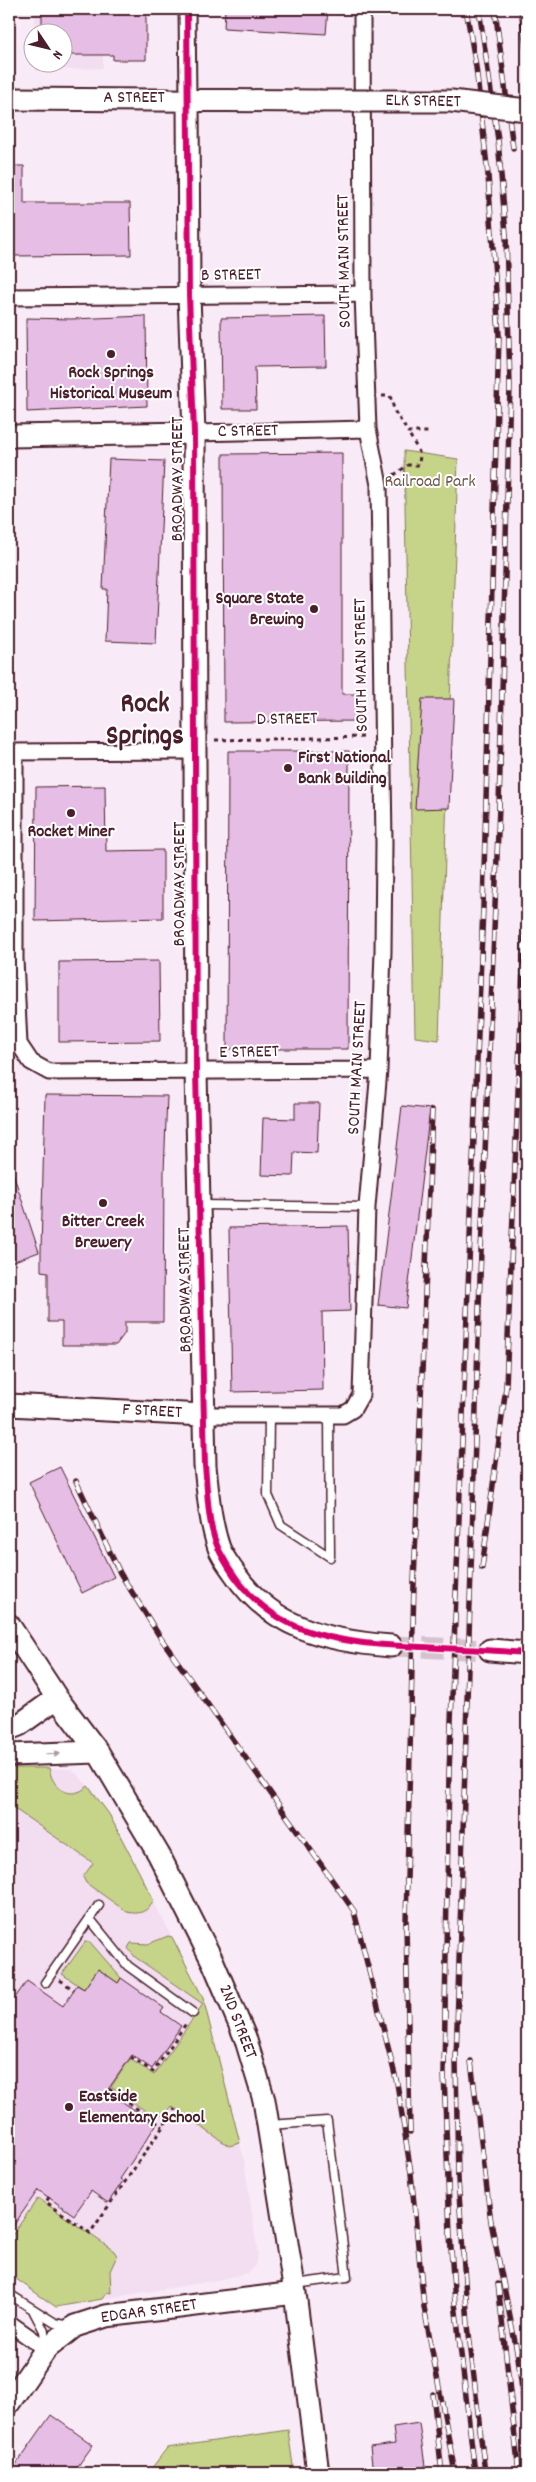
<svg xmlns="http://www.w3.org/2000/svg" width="536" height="2482" font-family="Dekko,sans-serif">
	<rect width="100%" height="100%" fill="#f8ebf7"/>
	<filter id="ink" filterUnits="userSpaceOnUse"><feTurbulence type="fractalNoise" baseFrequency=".02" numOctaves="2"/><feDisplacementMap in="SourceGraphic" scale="10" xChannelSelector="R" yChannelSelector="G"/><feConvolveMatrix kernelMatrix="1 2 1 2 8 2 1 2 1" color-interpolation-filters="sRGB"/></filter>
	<g filter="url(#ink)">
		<path fill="#f3ddf1" d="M35 9H103V68L36 71V63L62 62V32H35Z
			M9 1768 72 1769 88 1786 109 1814 203 1998 244 2160 258 2254 255 2266 248 2273 212 2281 56 2307 9 2274Z"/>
		<path fill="#c5d488" stroke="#887a5a" d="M404 451 458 459 439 1040 415 1037Z
			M9 1768H49C52 1788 70 1802 88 1786L109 1814 154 1901C147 1912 139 1915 127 1912L86 1883 83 1877 93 1863 9 1805Z
			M168 1936 172 1937 203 1998 240 2143 229 2146 171 2106 165 2114 154 2117 111 2087 130 2059 154 2075 203 2004 135 1957 128 1948 131 1943 148 1944Z
			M85 1942H90L121 1978 118 1983 98 1969 84 1989 62 1974Z
			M38 2198 114 2251 117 2256 110 2271 111 2293 107 2292 102 2299 56 2307 9 2274V2240Z
			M288 2430 294 2473H148L167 2448Z"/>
		<path fill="#e6bde4" stroke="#4a1f2b" d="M42 9H146V60H113V55H62V32H42Z
			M225 9H328L326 34 224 28Z
			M9 166H24V203H130L131 255 9 256Z
			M146 316 147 406 27 412 26 318 71 319Z
			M325 316 326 366 255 367 256 409H222L221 318Z
			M342 453V694H359L360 721 224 722 223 454Z
			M109 459 164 461 156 643 105 641 107 589H103Z
			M422 699H454L449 808 415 809Z
			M228 751H349L348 1049H227Z
			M105 786 106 851 163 850V918L35 921 36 787Z
			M159 961 160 1041 59 1042V962Z
			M45 1095 167 1096 164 1172 163 1322H125V1333L116 1345H62V1322H48V1272L41 1271V1251Z
			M295 1103H319L317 1153 294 1152 293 1176 261 1175 263 1118 295 1119Z
			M402 1106 430 1109 406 1308 378 1305Z
			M12 1170 39 1252 9 1263V1171Z
			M348 1226 350 1311 322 1312 323 1390 232 1392 229 1228Z
			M60 1467 114 1577 82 1593 29 1482Z
			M98 1969 118 1983 121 1978 164 2008 161 2012 181 2026 152 2069 132 2055 107 2091 156 2125 120 2179 123 2181 108 2203 91 2191 74 2215 38 2190 9 2232V2006L27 1981 63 2006 77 1985 84 1989Z
			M51 2415 93 2445 73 2473H10Z
			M419 2423 426 2473H373L370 2447 395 2444 393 2427Z"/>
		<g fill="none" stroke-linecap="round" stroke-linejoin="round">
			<path stroke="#d5c2ce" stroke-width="21" stroke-dasharray="21 11" stroke-linecap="butt" d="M391 1646 490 1650"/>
			<g stroke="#4a1f2b" stroke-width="11">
				<path id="lane" d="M201 1205 367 1207
					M269 1415 268 1495 281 1525 330 1557 329 1415
					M90 1919 128 1966 193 2013
					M45 1983 99 1905
					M269 2125 327 2121 347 2277 295 2284
					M9 2294 55 2323 70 2326
					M34 2312 44 2331 46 2347"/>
			</g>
			<g stroke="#4a1f2b" stroke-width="19">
				<path id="street" d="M187 9 188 98
					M9 297 363 294
					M194 433 368 429
					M9 752 194 751
					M15 752V959L19 1044 31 1062 49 1072 379 1070
					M203 1415H343L353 1409 361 1395 367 1207 379 1070 383 951 384 843 379 485 368 429 363 294 362 9
					M9 2323 46 2349"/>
			</g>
			<g stroke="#4a1f2b" stroke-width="25">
				<path id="secondary" d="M188 98 189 295 194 433 196 1072 205 1466C208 1494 210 1522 219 1548 222 1556 228 1564 233 1571 270 1628 327 1641 391 1646
					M9 99 319 101
					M9 436 194 433
					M9 1405 203 1415
					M9 1625 57 1698 98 1752 159 1855 213 1962 245 2037 264 2100 295 2293 318 2473
					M490 1650 527 1653
					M9 1729 19 1725 57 1698
					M9 1755 98 1752
					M9 2403 46 2349 75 2326 106 2316 295 2293"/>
			</g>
			<path stroke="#4a1f2b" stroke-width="3" stroke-dasharray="4 4" stroke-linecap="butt" d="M382 396H390L395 412 408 432H429
				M394 475 408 465H419L420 454 408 432
				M215 740 366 737
				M60 1980 74 1990
				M9 1990 16 1980
				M131 2057 153 2072 187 2022
				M109 2089 163 2127
				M49 2197 46 2202 90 2233 175 2109"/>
			<use href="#lane" stroke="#fff" stroke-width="8"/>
			<use href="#street" stroke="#fff" stroke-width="15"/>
			<use href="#secondary" stroke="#fff" stroke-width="21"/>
			<g stroke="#4a1f2b" stroke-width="5.5">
				<path id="rail" d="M466 9 476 67 488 175 499 335 483 907 449 1773 444 2073 450 2235 455 2303 475 2473
					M479 9 498 140 506 234 510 385 499 807 480 1277 456 2060 458 2179 468 2325 485 2473
					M495 9 513 148
					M521 9 527 52
					M76 1481 120 1573 160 1637 354 1911 397 2083 411 2173 424 2307 455 2473
					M482 1568 506 1387 527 870
					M471 2061 491 2222 518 2357 527 2431
					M410 2132 406 1923 414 1583 432 1110
					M498 2284 519 2473
					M433 2394 442 2473"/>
			</g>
			<use href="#rail" stroke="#fff" stroke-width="4" stroke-dasharray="11" stroke-linecap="butt"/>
			<g stroke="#4a1f2b" stroke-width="25" stroke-linecap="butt">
				<path id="secondary-bridge" d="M319 101H451L527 110"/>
			</g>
			<use href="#secondary-bridge" stroke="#fff" stroke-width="21"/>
			<g stroke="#fff" stroke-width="9">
				<path id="cycleway" d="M187 9 189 295 194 433 196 1072 205 1466C208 1494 207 1527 220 1552 263 1637 336 1643 421 1647 456 1649 492 1650 527 1653"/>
			</g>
			<use href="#cycleway" stroke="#d6006c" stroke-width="6"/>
		</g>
		<defs><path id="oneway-solid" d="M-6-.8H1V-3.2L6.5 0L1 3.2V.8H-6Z" transform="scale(1.25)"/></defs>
		<use fill="#ae9aa0" href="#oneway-solid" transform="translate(53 1754) rotate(-1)"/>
	</g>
	<g fill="#4a1f2b" stroke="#fff" stroke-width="2">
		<circle cx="111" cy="354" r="5"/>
		<circle cx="314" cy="609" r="5"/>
		<circle cx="288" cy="768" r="5"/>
		<circle cx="71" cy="813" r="5"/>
		<circle cx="103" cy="1203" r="5"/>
		<circle cx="69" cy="2107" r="5"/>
	</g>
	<g text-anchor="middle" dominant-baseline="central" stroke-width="4" stroke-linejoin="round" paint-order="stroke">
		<g font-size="18" fill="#4a1f2b" stroke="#fff">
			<text x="134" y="98">A STREET</text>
			<text transform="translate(423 102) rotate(1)">ELK STREET</text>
			<text transform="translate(345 261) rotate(-91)">SOUTH MAIN STREET</text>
			<text transform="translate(231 276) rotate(-1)">B STREET</text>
			<text transform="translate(248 432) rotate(-1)">C STREET</text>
			<text transform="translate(178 479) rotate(-90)">BROADWAY STREET</text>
			<text transform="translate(362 665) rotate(-91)">SOUTH MAIN STREET</text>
			<text transform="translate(287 720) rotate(-1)">D STREET</text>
			<text transform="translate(180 884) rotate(-90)">BROADWAY STREET</text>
			<text transform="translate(249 1053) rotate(-1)">E STREET</text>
			<text transform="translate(358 1068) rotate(-87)">SOUTH MAIN STREET</text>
			<text transform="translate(186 1290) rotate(-91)">BROADWAY STREET</text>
			<text transform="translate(152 1412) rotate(3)">F STREET</text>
			<text transform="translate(237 2022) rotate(69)">2ND STREET</text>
			<text transform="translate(149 2312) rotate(-8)">EDGAR STREET</text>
		</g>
		<g font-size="18" font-weight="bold" fill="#4a1f2b" stroke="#fff">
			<text x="111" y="373">Rock Springs<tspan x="111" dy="21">Historical Museum</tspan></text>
			<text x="304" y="599" text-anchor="end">Square State<tspan x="304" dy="21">Brewing</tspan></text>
			<text x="298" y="758" text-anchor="start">First National<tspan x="298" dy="21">Bank Building</tspan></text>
			<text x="71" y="832">Rocket Miner</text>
			<text x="103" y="1222">Bitter Creek<tspan x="103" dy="21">Brewery</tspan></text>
			<text x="79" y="2097" text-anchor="start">Eastside<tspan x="79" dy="21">Elementary School</tspan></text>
		</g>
		<g font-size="18" fill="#6f5547" stroke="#fff">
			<text x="430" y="482">Railroad Park</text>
		</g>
		<g font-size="28" font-weight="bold" fill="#4a1f2b" stroke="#fff">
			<text x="145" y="706">Rock<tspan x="145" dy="32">Springs</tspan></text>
		</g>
	</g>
	<rect width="536" height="2482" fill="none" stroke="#fff" stroke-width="30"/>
	<rect x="15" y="15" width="506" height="2452" fill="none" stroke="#4a1f2b" stroke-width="2" filter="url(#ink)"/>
	<g transform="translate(48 48) rotate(125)"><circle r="24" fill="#ffffff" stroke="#b7a5aa"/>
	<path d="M0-4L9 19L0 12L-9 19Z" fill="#4a1f2b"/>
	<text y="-8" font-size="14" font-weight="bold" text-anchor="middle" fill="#4a1f2b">N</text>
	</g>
</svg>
